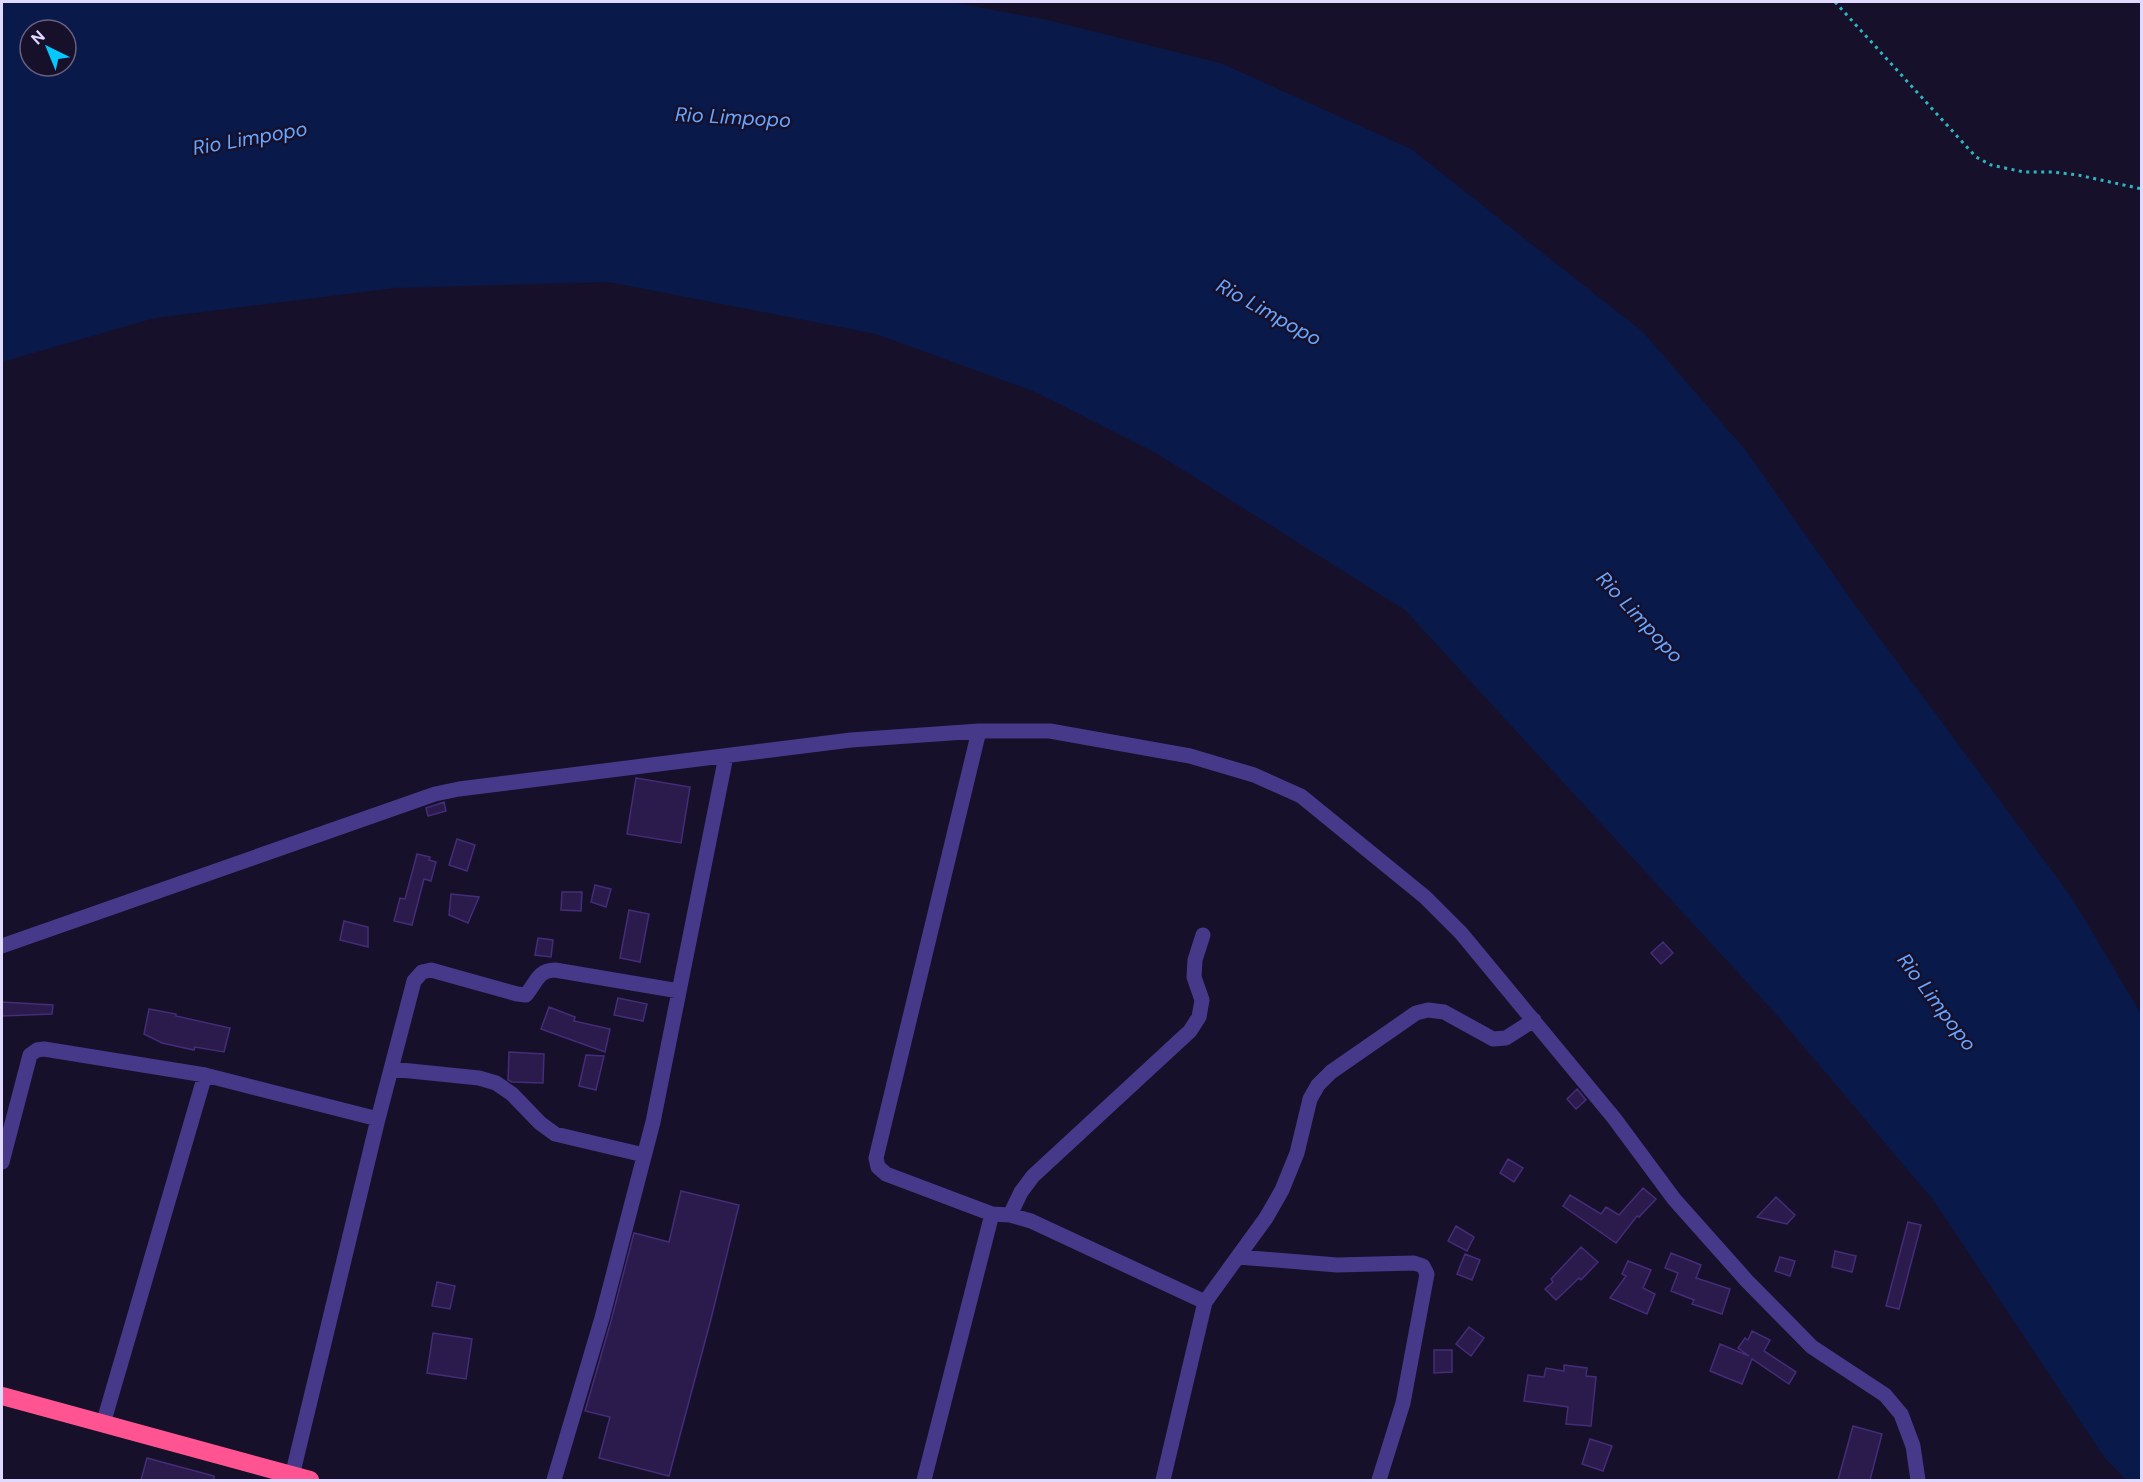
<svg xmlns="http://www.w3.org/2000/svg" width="2143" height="1482" font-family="'DM Sans',sans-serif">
	<rect width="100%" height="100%" fill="#17102a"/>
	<path fill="#09194a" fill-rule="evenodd" d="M2 2H951L1048 20 1223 64 1411 149 1643 332 1747 452 1855 605 2072 898 2141 1014V1480H2126L2104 1457 1934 1201 1776 1014 1405 610 1156 453 1035 392 876 334 609 282 394 288 155 318 2 362ZM30 30H66V66H30Z"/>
	<path fill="#2b1b4c" stroke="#442c78" stroke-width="1.5" d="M636 778 690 787 681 843 627 834Z
		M444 802 446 811 428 816 426 808Z
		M457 839 475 845 467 871 449 865Z
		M417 854 430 857 429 860 436 862 431 881 424 879 412 925 394 921 400 898 405 899Z
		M595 885 611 889 606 907 591 902Z
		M562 892H582L581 911 561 910Z
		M451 894 479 897 468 923 449 915Z
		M629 910 649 914 640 962 620 958Z
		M344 921 368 927V947L340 940Z
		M538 938 553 940 551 957 535 955Z
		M1663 942 1673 953 1661 964 1651 953Z
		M618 998 647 1004 643 1021 614 1015Z
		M2 1002 53 1005 52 1014 2 1016Z
		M549 1007 575 1017 574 1021 610 1029 605 1052 541 1029Z
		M149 1009 176 1014V1016L230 1028 224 1052 195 1047 194 1050 162 1043 144 1034Z
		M509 1052 544 1054 543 1083 512 1082 508 1080Z
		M586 1055 604 1056 596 1090 579 1086Z
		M1577 1089 1586 1100 1576 1109 1567 1099Z
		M1508 1159 1523 1168 1514 1182 1500 1173Z
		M1643 1188 1656 1199 1639 1217 1637 1216 1616 1243 1563 1206 1570 1195 1601 1214 1606 1207 1619 1215Z
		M681 1191 739 1205 711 1319 669 1476 599 1458 610 1417 585 1411 611 1321 634 1233 669 1242Z
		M1776 1197 1795 1215 1787 1224 1757 1217Z
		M1908 1222 1921 1225 1899 1309 1886 1306Z
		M1456 1226 1474 1237 1467 1251 1448 1241Z
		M1581 1247 1598 1262 1581 1280 1579 1278 1556 1300 1545 1289 1553 1282 1551 1279Z
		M1835 1251 1856 1256 1852 1272 1832 1267Z
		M1671 1253 1701 1265 1696 1278 1730 1289 1722 1314 1692 1304 1694 1300 1671 1291 1678 1273 1665 1268Z
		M1465 1254 1480 1260 1472 1280 1457 1274Z
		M1780 1257 1795 1261 1790 1276 1775 1271Z
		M1628 1261 1651 1270 1643 1288 1655 1294 1647 1314 1610 1298 1626 1276 1622 1274Z
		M437 1282 455 1286 450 1309 432 1306Z
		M1469 1327 1484 1338 1471 1356 1456 1344Z
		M1752 1331 1770 1340 1764 1351 1796 1372 1789 1384 1752 1359 1742 1384 1710 1371 1720 1344 1749 1356 1738 1348 1745 1338 1748 1340Z
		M433 1333 472 1339 466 1379 427 1373Z
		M1434 1350H1452V1372L1434 1373Z
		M1564 1365 1587 1368 1586 1376 1596 1377 1591 1426 1566 1424 1568 1407 1524 1401 1528 1375 1544 1377 1546 1368 1564 1371Z
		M1853 1426 1882 1434 1870 1480H1838Z
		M1590 1439 1612 1446 1603 1471 1582 1464Z
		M147 1458 214 1476V1480H141Z"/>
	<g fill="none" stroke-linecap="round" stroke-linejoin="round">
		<path stroke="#2cb7bf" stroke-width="3" stroke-dasharray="3 4.5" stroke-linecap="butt" d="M1835 2 1976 157 1991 165 2024 172H2052L2078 175 2142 189"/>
		<path stroke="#46398a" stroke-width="15" d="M979 731 876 1158 878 1167 886 1174 992 1214 1010 1215 1031 1221 1205 1302
			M2 946 435 794 459 789 851 740 979 731H1050L1190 756 1254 775 1301 796 1425 897 1461 933 1614 1118 1674 1199 1747 1281 1812 1347 1885 1395 1901 1414 1913 1446 1918 1480
			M391 1069 479 1078 496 1083 512 1094 540 1123 555 1134 644 1155
			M2 1162 30 1055 37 1050 44 1049 205 1075 378 1119
			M1010 1215 1021 1192 1033 1176 1190 1031 1199 1017 1202 1000 1194 977 1195 960 1203 935
			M1238 1257 1337 1265 1414 1263 1423 1266 1427 1274 1403 1403 1379 1480
			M103 1424 205 1075
			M292 1476 378 1119 414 981 422 972 431 970 517 994 526 995C536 983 538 970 555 970L679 991
			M554 1480 602 1318 653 1122 726 756
			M924 1480 992 1214
			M1163 1480 1205 1302 1266 1218 1282 1190 1297 1153 1310 1099 1318 1085 1331 1072 1416 1013 1428 1010 1444 1012 1493 1039 1506 1038 1534 1020"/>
		<path stroke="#ff5491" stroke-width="18" d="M2 1396 310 1480"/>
	</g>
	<g text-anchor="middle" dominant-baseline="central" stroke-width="5" stroke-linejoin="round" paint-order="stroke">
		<g font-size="20" font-style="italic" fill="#67a6ff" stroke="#17102a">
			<text transform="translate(733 117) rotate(3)">Rio Limpopo</text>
			<text transform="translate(250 138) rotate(-10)">Rio Limpopo</text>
			<text transform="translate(1269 312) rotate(29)">Rio Limpopo</text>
			<text transform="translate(1640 617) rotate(47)">Rio Limpopo</text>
			<text transform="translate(1937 1002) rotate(53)">Rio Limpopo</text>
		</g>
	</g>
	<rect width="2143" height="1482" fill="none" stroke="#e2d9ff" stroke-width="6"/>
	<g transform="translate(48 48) rotate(317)"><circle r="28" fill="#17102a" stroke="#68607f" stroke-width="1.5"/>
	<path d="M0-4.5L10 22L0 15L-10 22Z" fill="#05c8ff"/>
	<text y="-9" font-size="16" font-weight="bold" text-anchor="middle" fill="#e2d9ff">N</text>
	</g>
</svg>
